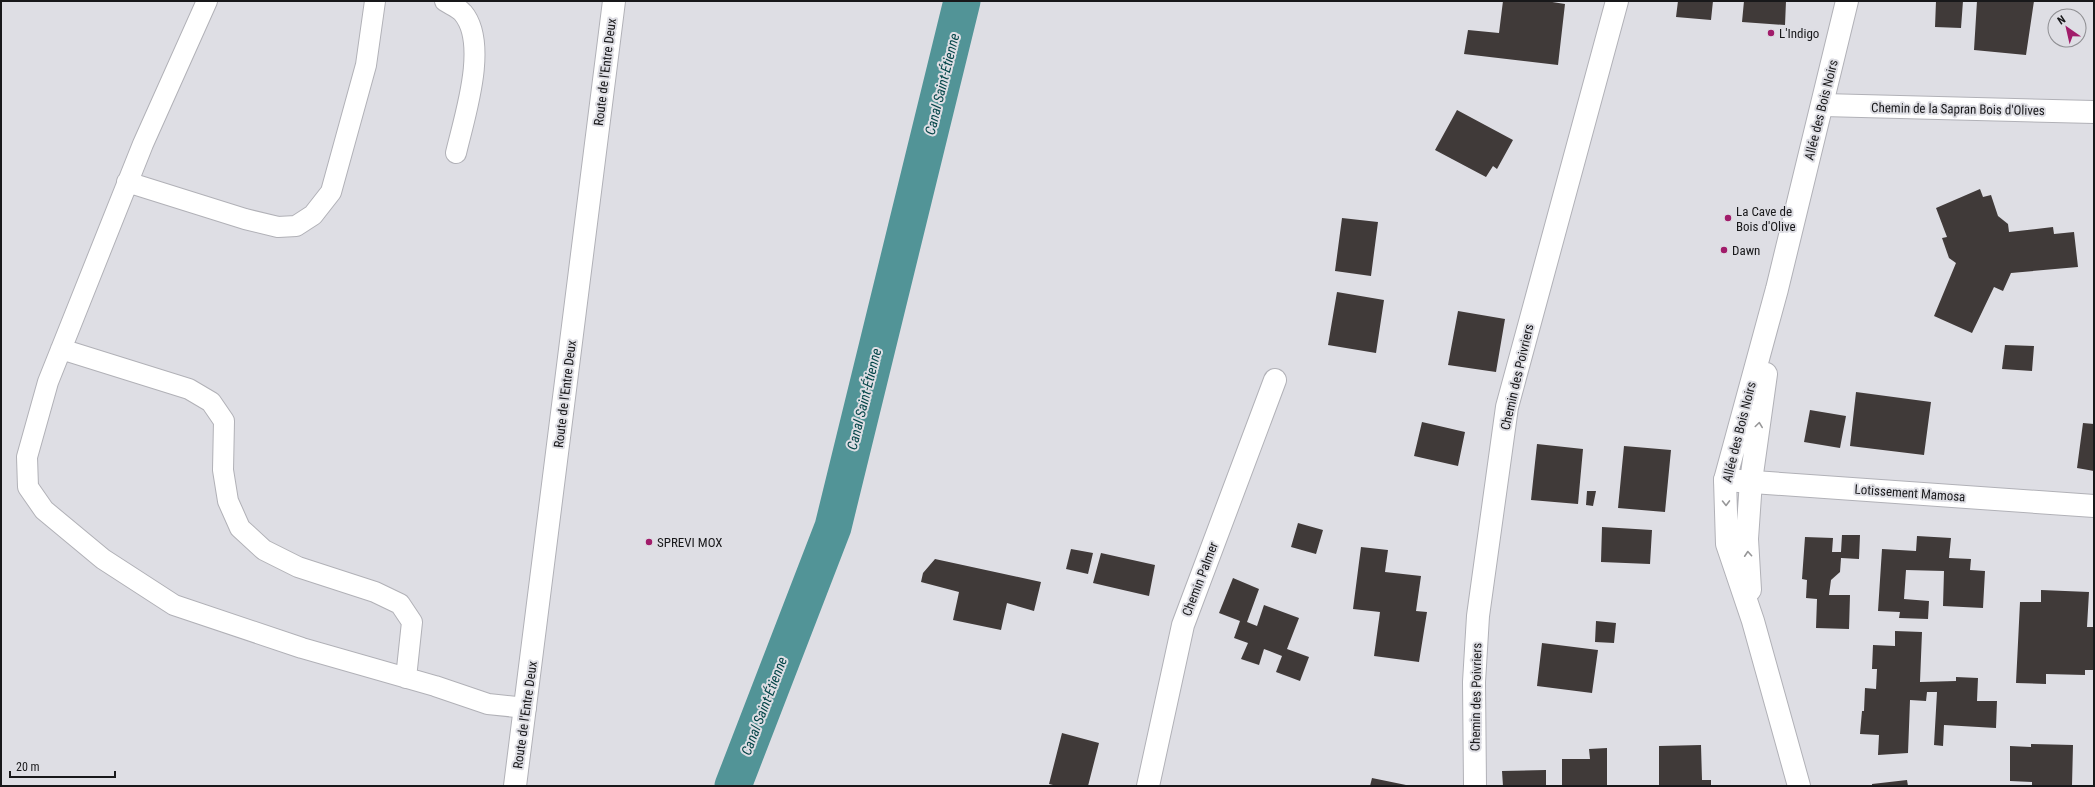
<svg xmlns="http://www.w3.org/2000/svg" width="2095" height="787" font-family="'Roboto Condensed',sans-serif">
	<rect width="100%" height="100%" fill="#dedee4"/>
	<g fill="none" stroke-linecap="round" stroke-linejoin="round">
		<path stroke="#529497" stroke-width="37" d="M733 786 833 527 962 1"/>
	</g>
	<path fill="#403a39" d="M1503 1H1546L1565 4 1558 65 1464 54 1468 30 1499 33Z
		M1678 1H1713L1711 20 1676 17Z
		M1744 1H1786L1785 25 1742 22Z
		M1936 1H1963L1961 28 1935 27Z
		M1977 1H2034L2026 55 1974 50Z
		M1457 110 1513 140 1497 169 1493 166 1486 177 1435 150Z
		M1980 189 1983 197 1991 195 1998 216 2008 224 2009 232 2053 227 2054 234 2074 232 2078 267 2011 273 2003 291 1994 287 1972 333 1934 316 1956 263 1949 258 1942 238 1947 237 1936 208Z
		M1342 218 1378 222 1371 276 1335 271Z
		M1337 292 1384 300 1376 353 1328 345Z
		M1458 311 1505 319 1496 372 1448 365Z
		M2005 345 2034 346 2032 371 2002 369Z
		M1856 392 1931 402 1924 455 1850 446Z
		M1810 410 1846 416 1840 448 1804 442Z
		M1422 422 1465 432 1458 466 1414 456Z
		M2083 423 2094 424V471L2077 468Z
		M1537 444 1583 449 1578 504 1531 500Z
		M1624 446 1671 450 1665 512 1618 508Z
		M1587 491H1596L1593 506 1586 505Z
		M1298 523 1323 530 1316 554 1291 547Z
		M1602 527 1652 530 1650 564 1601 562Z
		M1842 535H1860L1859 559 1841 558 1840 572 1831 580 1829 595H1850L1849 629 1816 628 1817 599 1806 598 1807 580 1802 579 1805 537 1833 538 1832 552H1841Z
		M1917 536 1951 538 1949 558 1971 559 1970 570 1985 571 1983 608 1943 606 1944 571 1906 570 1904 599 1929 601 1928 619 1899 618 1900 612 1878 611 1882 549 1916 551Z
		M1361 547 1388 550 1385 572 1421 576 1416 611 1427 612 1419 662 1374 656 1380 612 1353 609Z
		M1071 549 1093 553 1088 574 1066 569Z
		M1101 553 1155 565 1149 596 1093 583Z
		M935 559 1041 582 1034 611 1007 603 1001 630 953 620 959 592 921 582 923 573Z
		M1233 578 1259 589 1247 622 1257 626 1264 605 1299 618 1287 649 1309 657 1300 681 1276 672 1282 656 1264 649 1259 665 1241 659 1248 643 1234 638 1240 621 1219 613Z
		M2041 590 2089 592 2087 627H2094V670H2085V675L2046 674V684L2016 683 2020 602H2041Z
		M1596 621 1616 623 1614 643 1595 642Z
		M1895 631 1922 632 1920 682 1956 681V677L1978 678 1977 701H1997L1996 728 1944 725 1943 746 1934 745 1937 692H1927L1926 701 1910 700 1908 753 1878 755 1879 735 1860 734 1862 711H1864L1865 688 1876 689 1877 669H1872L1873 645 1895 646Z
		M1542 643 1598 650 1592 693 1537 686Z
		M1062 733 1099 743 1088 786H1057L1049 784Z
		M2031 744 2073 745 2072 786H2032V782L2010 781V746L2031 747Z
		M1701 745 1702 780H1711V786H1659V746Z
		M1607 748V786H1562V759H1590L1589 749Z
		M1546 770V786H1503L1502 771Z
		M1372 778 1406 785V786H1370Z
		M1907 780 1908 786H1872V784Z"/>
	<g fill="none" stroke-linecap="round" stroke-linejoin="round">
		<g stroke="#b1b1b7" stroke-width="22">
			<path id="service" d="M207 1 143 144 48 382 27 457 28 487 44 510 103 559 174 605 302 648 435 686 488 704 526 708
				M445 1C451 5 459 8 463 13 489 44 464 118 456 153
				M127 182 245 219 278 227 296 226 313 215 331 192 366 65 375 1
				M61 349 189 389 211 402 224 421 223 470 228 501 240 528 264 550 298 567 375 592 400 604 412 622 406 678"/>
		</g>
		<g stroke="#b1b1b7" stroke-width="24">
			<path id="minor" d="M1823 105 2094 112
				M1725 480 2094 506
				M1148 786 1183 625 1275 380
				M1475 786 1474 682 1478 616 1507 407 1617 1"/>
		</g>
		<g stroke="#b1b1b7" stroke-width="24">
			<path id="secondary" d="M1750 590 1747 539 1751 481 1766 374
				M515 786 614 1
				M1799 786 1753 621 1727 544 1725 480 1777 289 1847 1"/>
		</g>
		<use href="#service" stroke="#fff" stroke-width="20"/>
		<use href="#minor" stroke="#fff" stroke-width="22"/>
		<use href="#secondary" stroke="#fff" stroke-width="22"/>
	</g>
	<defs><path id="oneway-chevron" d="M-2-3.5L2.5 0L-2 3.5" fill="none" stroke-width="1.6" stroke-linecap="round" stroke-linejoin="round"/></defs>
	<g stroke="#979798">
		<use href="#oneway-chevron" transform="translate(1759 425) rotate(-82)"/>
		<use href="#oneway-chevron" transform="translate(1726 503) rotate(89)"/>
		<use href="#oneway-chevron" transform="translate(1748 554) rotate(-94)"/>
	</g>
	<g fill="#a11c6a" stroke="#dedee4" stroke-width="1.5">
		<circle cx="1771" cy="33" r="4"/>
		<circle cx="1728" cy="218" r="4"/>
		<circle cx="1724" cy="250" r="4"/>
		<circle cx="649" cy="542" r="4"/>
	</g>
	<g text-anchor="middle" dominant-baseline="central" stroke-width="4" stroke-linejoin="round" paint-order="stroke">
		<g font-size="13" fill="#18181a" stroke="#dedee4" text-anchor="start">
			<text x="1779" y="33">L'Indigo</text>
			<text x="1736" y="211">La Cave de<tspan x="1736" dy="15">Bois d'Olive</tspan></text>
			<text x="1732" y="250">Dawn</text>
			<text x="657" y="542">SPREVI MOX</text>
		</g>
		<g font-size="13" fill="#18181a" stroke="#dedee4">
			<text transform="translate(605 72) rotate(-83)">Route de l'Entre Deux</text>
			<text transform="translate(1958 109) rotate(1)">Chemin de la Sapran Bois d'Olives</text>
			<text transform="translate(1821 110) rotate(-76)">Allée des Bois Noirs</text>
			<text transform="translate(1517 377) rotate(-77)">Chemin des Poivriers</text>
			<text transform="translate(565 394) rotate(-83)">Route de l'Entre Deux</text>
			<text transform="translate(1739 432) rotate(-76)">Allée des Bois Noirs</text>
			<text transform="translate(1910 493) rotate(4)">Lotissement Mamosa</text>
			<text transform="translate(1200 579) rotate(-69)">Chemin Palmer</text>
			<text transform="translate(1476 697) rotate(-89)">Chemin des Poivriers</text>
			<text transform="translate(525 715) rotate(-82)">Route de l'Entre Deux</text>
		</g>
		<g font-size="14" font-style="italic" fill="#044548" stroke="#dedee4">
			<text transform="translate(942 84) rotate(-76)">Canal Saint-Étienne</text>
			<text transform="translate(864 399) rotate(-76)">Canal Saint-Étienne</text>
			<text transform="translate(764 706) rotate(-69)">Canal Saint-Étienne</text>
		</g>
	</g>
	<rect width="2095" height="787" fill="none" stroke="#18181a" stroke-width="4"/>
	<g transform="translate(2067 28) rotate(326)"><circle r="19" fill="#dedee4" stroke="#8f8f93"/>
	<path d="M0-3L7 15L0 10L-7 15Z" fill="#a11c6a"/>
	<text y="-6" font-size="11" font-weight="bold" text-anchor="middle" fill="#18181a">N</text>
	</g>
	<path d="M10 771v6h105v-6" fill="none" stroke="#18181a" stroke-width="2"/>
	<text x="16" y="771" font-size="12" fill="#18181a" stroke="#dedee4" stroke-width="3" paint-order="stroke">20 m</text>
</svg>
